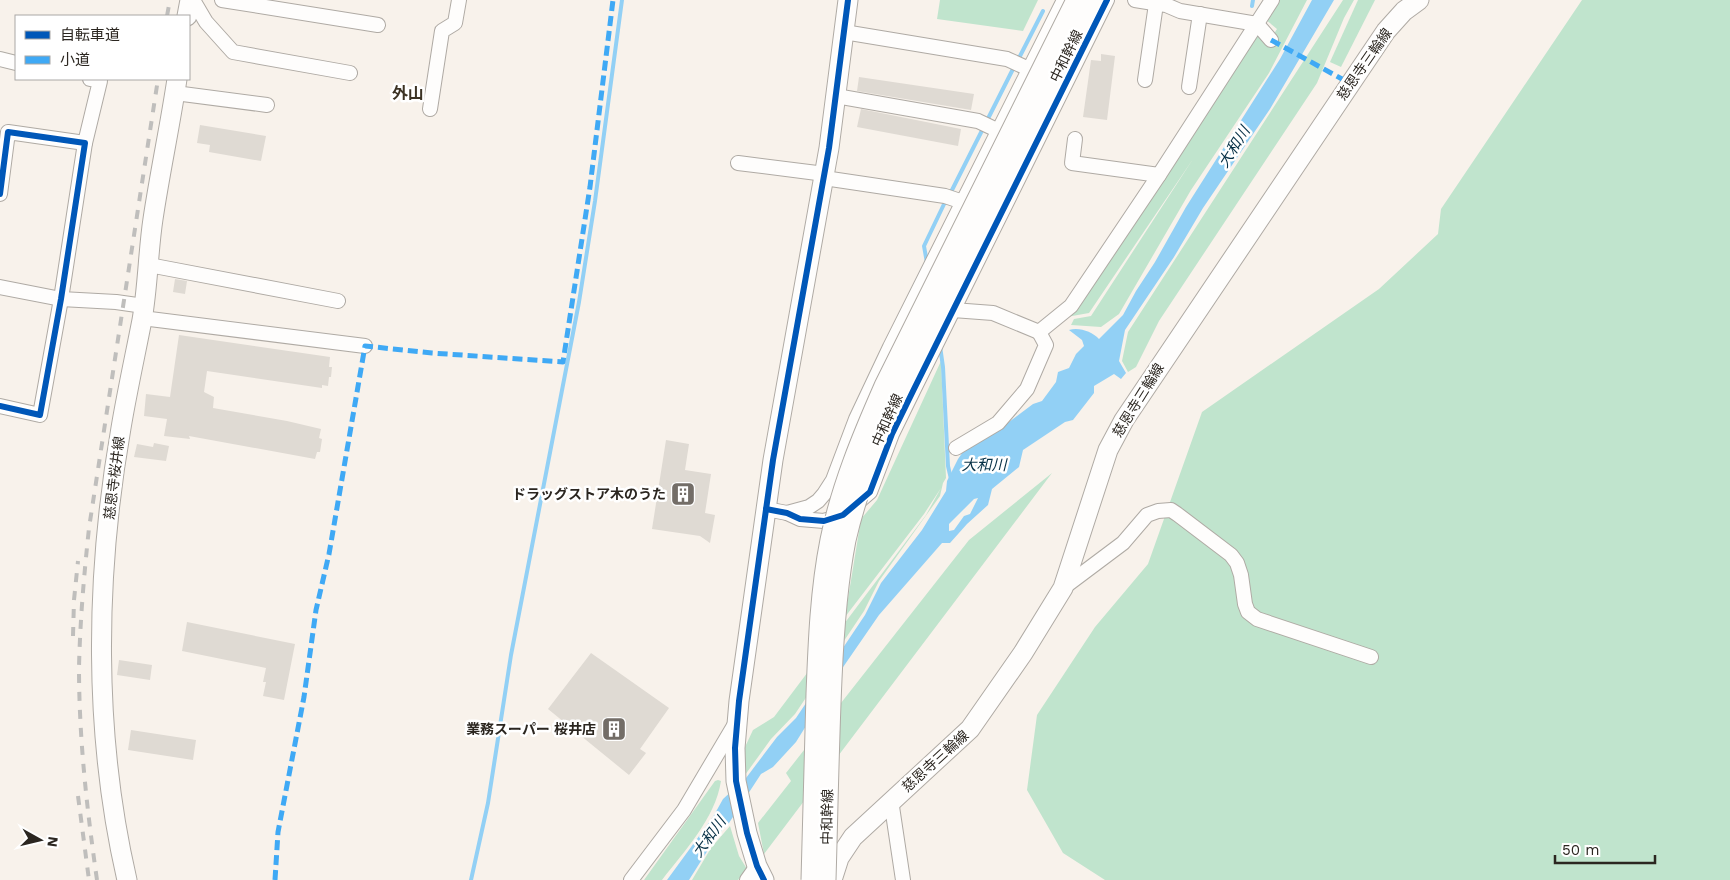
<svg xmlns="http://www.w3.org/2000/svg" width="1730" height="880" font-family="'Work Sans','Noto Sans JP',sans-serif">
<style>
.green{fill:#c0e4cd}
.water{fill:#92d0f5;fill-rule:evenodd}
.lines{fill:none;stroke-linecap:round;stroke-linejoin:round}
.stream{stroke:#92d0f5;stroke-width:4}
.building{fill:#dfdad3}
.street-casing{stroke:#afaaa4;stroke-width:16}
.secondary-casing{stroke:#afaaa4;stroke-width:21}
.street{stroke:#fefdfc;stroke-width:14}
.secondary{stroke:#fefdfc;stroke-width:19}
.rail{stroke:#bfbebc;stroke-width:4;stroke-dasharray:9 9;stroke-linecap:butt}
.secondary-bridge-casing{stroke:#afaaa4;stroke-width:21;stroke-linecap:butt}
.secondary-bridge{stroke:#fefdfc;stroke-width:19}
.quiet{stroke:#3fa9f5;stroke-width:5;stroke-dasharray:10 5;stroke-linecap:butt}
.cycleway-casing{stroke:#fff;stroke-width:9}
.cycleway{stroke:#0057b8;stroke-width:6}
.labels{text-anchor:middle;dominant-baseline:central;stroke-width:5;stroke-linejoin:round;paint-order:stroke}
.street-label{font-size:14px;fill:#2b2620;stroke:#fff}
.poi-label{font-size:14px;font-weight:bold;fill:#2b2620;stroke:#fff;text-anchor:end}
.water-label{font-size:15px;font-style:italic;fill:#063046;stroke:#fff}
.quarter-label{font-size:16px;font-weight:bold;fill:#3c3324;stroke:#fff}
</style>
<rect width="100%" height="100%" fill="#f8f2eb"/>
<g class="green">
<polygon points="940,0 1038,0 1023,31 937,19"/>
<polygon points="1277,0 1307,0 1269,73 1191,190 1119,314 1101,327 1071,325 1074,319 1091,316 1193,159 1089,313 1061,318 1260,26 1270,40 1277,29 1265,19"/>
<polygon points="1343,0 1354,0 1344,18 1317,83 1159,321 1136,367 1128,372 1122,361 1128,332"/>
<polygon points="1358,0 1375,0 1341,67 1330,62"/>
<polygon points="1582,0 1730,0 1730,880 1105,880 1063,853 1027,790 1037,715 1095,627 1148,564 1202,412 1379,289 1438,234 1441,209"/>
<polygon points="941,361 946,478 943,483 940,496 879,581 864,611 795,714 771,739 745,775 745,747 753,730 774,717 926,515 941,488 924,514 845,617 861,519 877,500"/>
<polygon points="1052,473 764,854 758,823 791,781 786,773 969,540"/>
<path d="M718,780L721,781C715,819 685,850 662,880H644L715,781Z"/>
<polygon points="730,826 739,856 747,869 738,880 692,880 711,848"/>
</g>
<path class="water" d="M1312,0H1334L1270,109L1203,208L1174,257L1125,330L1119,361L1126,373L1121,379L1114,374L1094,386V393L1073,420L1065,422L1023,450L1019,467L992,489L988,505L967,524L950,543H942L879,615L839,673L796,742L773,767L761,774L729,823L718,834L689,880H667L713,817L723,799L746,778L777,737L796,718L865,615L881,583L922,530L946,491L947,481L958,459L965,449L1009,422L1033,404L1042,401L1056,382L1058,372L1069,368L1076,354L1084,346L1082,340L1069,330C1080,327 1092,332 1099,339L1123,315L1136,291L1155,262L1186,207L1280,59ZM978,498L970,514L964,516L954,530L949,531V524L974,499Z"/>
<g class="lines">
<g class="stream">
<polyline points="1252,6 1253,0"/>
<polyline points="1018,60 1043,11"/>
<polyline points="950,194 1014,67"/>
<polyline points="927,263 924,246 946,200"/>
<polyline points="940,346 943,367 948,466 951,479"/>
<polyline points="471,880 488,803 511,655 579,302 595,201 622,0"/>
</g>
</g>
<g class="building">
<polygon points="1101,54 1115,56 1107,120 1083,117 1091,60 1101,61"/>
<polygon points="859,77 974,94 971,110 857,91"/>
<polygon points="861,109 961,129 958,146 857,127"/>
<polygon points="200,125 266,136 261,161 209,152 210,145 197,143"/>
<polygon points="175,279 187,281 185,294 173,292"/>
<polygon points="179,335 330,357 329,367 332,367 331,377 329,377 328,386 322,385 322,388 207,371 204,392 214,397 213,408 287,421 321,429 319,438 322,439 320,452 317,452 315,459 189,436 190,439 164,436 167,419 144,416 146,394 170,397"/>
<polygon points="666,440 689,444 685,470 711,474 705,513 715,515 710,543 700,536 652,529"/>
<polygon points="154,443 169,446 166,461 134,457 137,444 153,447"/>
<polygon points="187,622 295,644 284,700 263,696 266,682 263,682 266,668 182,651"/>
<polygon points="591,653 669,708 640,749 646,753 629,775 548,709"/>
<polygon points="119,660 152,665 150,680 117,675"/>
<polygon points="131,730 196,740 193,760 128,750"/>
</g>
<g class="lines">
<defs>
<g id="street">
<polyline points="193,0 206,22 233,52 350,73"/>
<polyline points="222,0 378,25"/>
<polyline points="1135,0 1166,5 1180,11 1257,24 1271,40"/>
<polyline points="844,32 1007,59 1029,69"/>
<polyline points="0,59 16,63"/>
<polyline points="1145,80 1156,4"/>
<polyline points="1189,87 1200,14"/>
<polyline points="175,93 267,105"/>
<polyline points="836,96 978,121 999,131"/>
<polyline points="430,109 442,31 455,23 459,0"/>
<polyline points="1075,139 1072,163 1159,175"/>
<polyline points="85,143 100,81 90,79"/>
<polyline points="738,163 825,174"/>
<polyline points="824,178 945,196 963,202"/>
<polyline points="0,194 8,132 85,143 61,299 40,415 0,406"/>
<polyline points="149,265 338,301"/>
<polyline points="0,287 61,299 116,302 144,306"/>
<polyline points="953,310 993,313 1039,332 1071,306 1159,175 1272,0"/>
<polyline points="142,318 365,346"/>
<polyline points="956,448 998,423 1027,389 1046,345 1039,332"/>
<polyline points="766,509 787,513 800,519 824,521 843,515 870,492 892,434 914,389 1107,0"/>
<polyline points="787,513 809,507 818,501 824,494 833,480 856,419 890,347 1064,0"/>
<polyline points="1063,588 1123,543 1147,515 1158,511 1171,510 1177,514 1231,555 1237,563 1241,575 1245,604 1248,612 1257,619 1371,657"/>
<polyline points="891,800 903,880"/>
<polyline points="631,880 684,810 735,724"/>
<polyline points="747,880 757,866"/>
</g>
<g id="secondary">
<polyline points="187,16 190,0"/>
<path d="M127,880C93,733 95,576 121,428C127,392 135,356 142,320C148,286 148,252 153,219C160,172 170,126 177,79"/>
<polyline points="764,880 757,866 747,833 736,781 735,748 739,701 773,460 829,148 848,0"/>
<polyline points="832,880 839,858 853,837 970,729 1023,653 1063,588 1108,450 1124,420 1386,31 1404,11 1419,0"/>
</g>
</defs>
<use href="#street" class="street-casing"/>
<use href="#secondary" class="secondary-casing"/>
<use href="#street" class="street"/>
<use href="#secondary" class="secondary"/>
<g class="rail">
<polyline points="167,16 170,0"/>
<polyline points="73,636 74,600 78,561"/>
<polyline points="78,796 89,880"/>
<path d="M97,880C87,810 79,739 79,668C80,621 84,575 89,528L158,79"/>
</g>
<defs>
<g id="secondary-bridge">
<path d="M811,880C813,818 814,756 816,694C818,642 820,590 830,540C841,486 862,436 884,386L1076,0"/>
<path d="M826,880C828,813 829,746 832,679C834,633 837,586 846,540C858,488 878,439 899,391L1094,0"/>
</g>
</defs>
<use href="#secondary-bridge" class="secondary-bridge-casing"/>
<use href="#secondary-bridge" class="secondary-bridge"/>
<g class="quiet">
<polyline points="1271,40 1342,79"/>
<polyline points="275,880 278,832 304,697 316,610 329,554 365,346 432,353 563,362 590,187 613,0"/>
</g>
<defs>
<g id="cycleway">
<polyline points="0,194 8,132 85,143 61,299 40,415 0,406"/>
<polyline points="766,509 787,513 800,519 824,521 843,515 870,492 892,434 914,389 1107,0"/>
<polyline points="764,880 757,866 747,833 736,781 735,748 739,701 773,460 829,148 848,0"/>
</g>
</defs>
<use href="#cycleway" class="cycleway-casing"/>
<use href="#cycleway" class="cycleway"/>
</g>
<defs>
<symbol id="building-square" viewBox="-11 -11 22 22"><rect x="-9" y="-9" width="18" height="18" rx="4" fill="#736d67" stroke="#fff"/><path d="M-4-6H4V6H1V3H-1V6H-4ZM-2.5-4.3h1.7v1.8h-1.7ZM.8-4.3h1.7v1.8H.8ZM-2.5-1h1.7V.8h-1.7ZM.8-1h1.7V.8H.8Z" fill="#fff"/></symbol>
</defs>
<g fill-rule="evenodd">
<use href="#building-square" x="669" y="480" width="28" height="28"/>
<use href="#building-square" x="600" y="715" width="28" height="28"/>
</g>
<g class="labels">
<g class="street-label">
<text transform="translate(1066 56) rotate(-64)">中和幹線</text>
<text transform="translate(1364 64) rotate(-55)">慈恩寺三輪線</text>
<text transform="translate(1138 400) rotate(-58)">慈恩寺三輪線</text>
<text transform="translate(887 420) rotate(-66)">中和幹線</text>
<text transform="translate(114 478) rotate(-83)">慈恩寺桜井線</text>
<text transform="translate(935 761) rotate(-42)">慈恩寺三輪線</text>
<text transform="translate(827 817) rotate(-89)">中和幹線</text>
</g>
<g class="poi-label">
<text x="666" y="494">ドラッグストア木のうた</text>
<text x="596" y="729">業務スーパー 桜井店</text>
</g>
<g class="water-label">
<text transform="translate(1234 147) rotate(-58)">大和川</text>
<text x="984" y="465">大和川</text>
<text transform="translate(709 837) rotate(-54)">大和川</text>
</g>
<g class="quarter-label">
<text x="408" y="93">外山</text>
</g>
</g>
<rect x="15" y="15" width="175" height="65" fill="#ffffff" stroke="#aaa8a6"/>
<rect x="25" y="31" width="25" height="8" fill="#0057b8" stroke="#aaa8a6"/>
<text x="60" y="40" font-size="15" fill="#2b2620">自転車道</text>
<rect x="25" y="56" width="25" height="8" fill="#3fa9f5" stroke="#aaa8a6"/>
<text x="60" y="65" font-size="15" fill="#2b2620">小道</text>
<g transform="translate(40 840) rotate(98)" stroke="#ffffff" stroke-width="4" paint-order="stroke">
<path d="M0-4L9 19L0 12L-9 19Z" fill="#2b2620"/>
<text y="-8" font-size="14" font-weight="bold" text-anchor="middle" fill="#2b2620">N</text>
</g>
<path d="M1555 855v8h100v-8" fill="none" stroke="#2b2620" stroke-width="2.5"/>
<text x="1562" y="855" font-size="15" fill="#2b2620" stroke="#ffffff" stroke-width="4" paint-order="stroke">50 m</text>
</svg>
